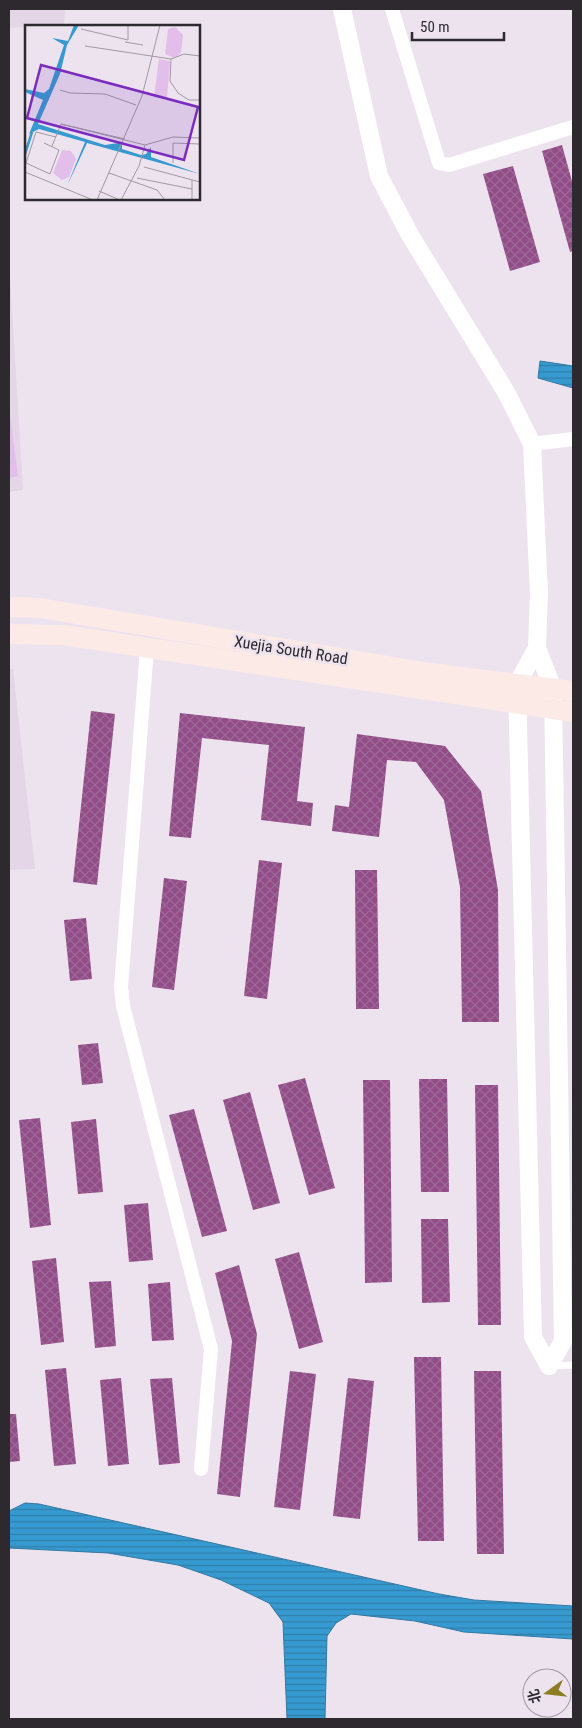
<svg xmlns="http://www.w3.org/2000/svg" width="582" height="1728" font-family="'Roboto Condensed','Noto Sans SC',sans-serif">
<style>
.built{fill:#e4d5e7}
.grass{fill:#e3beeb}
.water{fill:url(#water-rules);stroke:#3378a0}
.building{fill:url(#building-cross-hatch)}
.lines{fill:none;stroke-linecap:round;stroke-linejoin:round}
.service{stroke:#fff;stroke-width:7}
.minor{stroke:#fff;stroke-width:14}
.tertiary{stroke:#fff;stroke-width:18}
.secondary{stroke:#fbeae6;stroke-width:20}
.labels{text-anchor:middle;dominant-baseline:central;stroke-width:5;stroke-linejoin:round;paint-order:stroke}
.street-label{font-size:16px;fill:#2d292e;stroke:#ede3ef}
.inset-river{fill:none;stroke:#369ad1;stroke-width:2.5}
.inset-road{fill:none;stroke:#a099a2;stroke-width:1}
.view{fill:#7b2cbf;fill-opacity:0.15;stroke:#7b2cbf;stroke-width:2.5}
.inset-edge{fill:none;stroke:#2d292e;stroke-width:2.5}
</style>
<defs>
<pattern id="water-rules" width="6" height="5" patternUnits="userSpaceOnUse" patternTransform="scale(1.25)"><rect width="6" height="5" fill="#369ad1"/><path d="M0 2.5h6" fill="none" stroke="#2e7eaa"/></pattern>
<pattern id="building-cross-hatch" width="8" height="8" patternUnits="userSpaceOnUse" patternTransform="scale(1.25)"><rect width="8" height="8" fill="#924c88"/><path d="M0 0l8 8M0 8l8-8" fill="none" stroke="#9e6996"/></pattern>
</defs>
<rect width="100%" height="100%" fill="#ede3ef"/>
<g class="built">
<polygon points="9,9 65,9 64,25 9,28"/>
<polygon points="9,259 23,490 9,492"/>
<polygon points="9,669 13,669 35,869 9,870"/>
</g>
<polygon class="grass" points="9,407 18,476 9,478"/>
<g class="water">
<polygon points="540,361 573,366 573,388 538,378"/>
<polygon points="25,1503 39,1504 439,1594 474,1600 573,1606 573,1639 464,1632 415,1621 351,1614 336,1623 327,1636 325,1719 287,1719 283,1622 269,1603 221,1580 178,1565 108,1553 9,1548 9,1511"/>
</g>
<g class="building">
<polygon points="562,145 573,185 573,251 570,252 542,151"/>
<polygon points="513,166 540,262 510,271 483,174"/>
<polygon points="91,711 115,714 97,885 73,882"/>
<polygon points="180,713 305,727 297,801 313,803 311,826 261,820 269,745 202,738 191,838 169,836"/>
<polygon points="357,734 445,746 481,791 498,890 499,1022 462,1022 460,887 444,800 416,762 387,760 379,837 332,831 335,805 349,807"/>
<polygon points="259,860 282,863 267,999 244,996"/>
<polygon points="355,870 377,870 379,1009 356,1009"/>
<polygon points="164,878 187,881 174,990 152,987"/>
<polygon points="86,918 92,979 70,981 64,920"/>
<polygon points="98,1043 103,1083 82,1085 78,1045"/>
<polygon points="305,1078 335,1188 309,1195 278,1085"/>
<polygon points="419,1079 447,1079 449,1192 421,1192"/>
<polygon points="363,1080 390,1080 392,1282 365,1283"/>
<polygon points="475,1085 498,1085 501,1325 478,1325"/>
<polygon points="250,1092 280,1203 253,1210 223,1100"/>
<polygon points="194,1109 227,1231 202,1237 169,1115"/>
<polygon points="40,1118 51,1225 30,1228 19,1120"/>
<polygon points="96,1119 103,1192 78,1194 71,1122"/>
<polygon points="148,1203 153,1260 129,1262 124,1205"/>
<polygon points="421,1219 448,1219 450,1302 422,1303"/>
<polygon points="299,1252 323,1342 299,1349 275,1259"/>
<polygon points="56,1258 64,1342 41,1345 32,1261"/>
<polygon points="239,1265 257,1334 240,1497 217,1494 232,1341 215,1273"/>
<polygon points="111,1281 116,1346 95,1348 89,1282"/>
<polygon points="170,1282 174,1340 152,1341 148,1284"/>
<polygon points="414,1357 441,1357 444,1541 418,1541"/>
<polygon points="66,1368 76,1464 54,1466 45,1370"/>
<polygon points="290,1371 316,1374 300,1510 274,1507"/>
<polygon points="474,1371 501,1371 504,1554 477,1554"/>
<polygon points="121,1378 129,1464 108,1466 100,1380"/>
<polygon points="172,1378 180,1463 159,1465 150,1379"/>
<polygon points="348,1378 374,1381 360,1519 333,1516"/>
<polygon points="9,1414 16,1414 20,1461 9,1462"/>
</g>
<g class="lines">
<polyline class="service" points="551,1366 573,1365"/>
<g class="minor">
<polyline points="392,9 439,163 449,165 573,127"/>
<polyline points="532,444 573,439"/>
<polyline points="147,648 121,987 123,1006 211,1349 201,1469"/>
</g>
<g class="tertiary">
<polyline points="342,9 379,176 410,235 506,392 532,444 539,593 537,648 553,689 563,1341 549,1366"/>
<polyline points="537,648 517,684 533,1337 549,1366"/>
</g>
<g class="secondary">
<polyline points="9,607 40,608 430,673 573,691"/>
<polyline points="9,634 63,635 573,712"/>
</g>
</g>
<g class="labels">
<g class="street-label">
<text transform="translate(291 650) rotate(9)">Xuejia South Road</text>
</g>
</g>
<g transform="translate(25 25)">
<rect width="175" height="175" fill="#ede3ef"/>
<path d="M150,2L158,10L156,28L149,33L140,29L143,4ZM134,34L145,36L142,74L129,72ZM37,125L46,126L51,134L44,152L37,155L28,148Z" fill="#e3beeb"/>
<path d="M49,0H54L42,20L35,49L13,99L80,120L93,118L97,120V124L116,130L121,129L126,122V132L175,149L62,118L42,161L60,117L14,104L4,109L18,75L0,67V64L19,68L24,64L39,20L27,13L43,16Z" fill="#369ad1"/>
<path class="inset-river" d="M0,129L7,107"/>
<path class="inset-road" d="M56,4L103,15V0M100,17L118,20M60,21L146,34L145,56L153,68L164,75H175M146,34L159,29L175,31M35,65L45,68L80,69L111,80M36,99L120,120L148,112L175,113M36,99L100,114M19,118L34,125L25,149L1,138L11,107L31,112M27,121L36,99M148,138V118L175,119M119,142L175,157M0,147L68,175M84,148L132,165L140,175M112,153L167,164M74,166L95,175M72,175L117,71L135,0M96,175L114,141L120,120M167,175V155"/>
<path class="view" d="M16,40L173,82L159,135L2,93Z"/>
<rect width="175" height="175" class="inset-edge"/>
</g>
<rect width="582" height="1728" fill="none" stroke="#2d292e" stroke-width="20"/>
<g transform="translate(547 1693) rotate(255)"><circle r="24" fill="#ede3ef" stroke="#a099a2"/>
<path d="M0-4L9 19L0 12L-9 19Z" fill="#8d7c21"/>
<text y="-8" font-size="14" font-weight="bold" text-anchor="middle" fill="#2d292e">北</text>
</g>
<path d="M412 32v8h92v-8" fill="none" stroke="#2d292e" stroke-width="2.5"/>
<text x="420" y="32" font-size="15" fill="#2d292e" stroke="#ede3ef" stroke-width="4" paint-order="stroke">50 m</text>
</svg>
